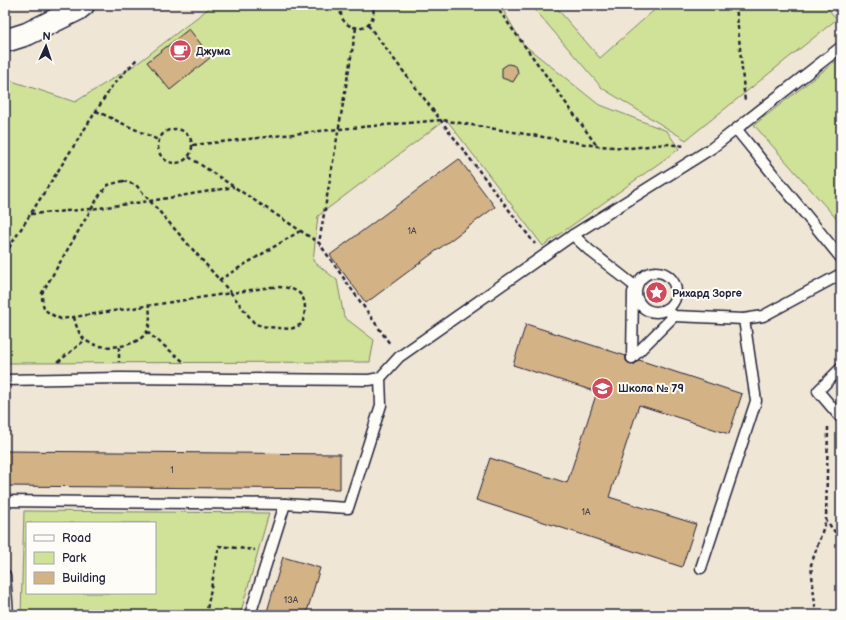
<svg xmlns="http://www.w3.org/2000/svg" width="846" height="620" font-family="'Balsamiq Sans',sans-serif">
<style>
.green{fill:#d0e297;stroke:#798269;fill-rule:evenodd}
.building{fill:#d3b286;stroke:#22223b}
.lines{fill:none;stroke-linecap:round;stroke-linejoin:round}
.service-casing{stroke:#22223b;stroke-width:13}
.tertiary-casing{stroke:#22223b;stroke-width:25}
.path{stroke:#22223b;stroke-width:2.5;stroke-dasharray:4 3;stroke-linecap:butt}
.service{stroke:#fdfcf7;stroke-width:10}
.tertiary{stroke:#fdfcf7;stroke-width:22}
.labels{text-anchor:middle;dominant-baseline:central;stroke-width:4;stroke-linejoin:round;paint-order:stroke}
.number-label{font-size:9px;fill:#4e464e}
.poi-label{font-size:11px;font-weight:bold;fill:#22223b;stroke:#fdfcf7;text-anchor:start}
</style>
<rect width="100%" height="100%" fill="#f0e6d5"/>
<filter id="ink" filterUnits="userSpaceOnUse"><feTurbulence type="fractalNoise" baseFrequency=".025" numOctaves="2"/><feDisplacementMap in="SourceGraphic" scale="8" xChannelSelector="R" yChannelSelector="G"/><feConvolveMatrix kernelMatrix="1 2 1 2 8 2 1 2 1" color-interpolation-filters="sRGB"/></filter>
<g filter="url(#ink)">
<g class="green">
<polygon points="213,5 500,5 523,44 598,104 667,131 679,149 543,246 446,119 318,216 313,261 337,280 344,317 374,340 370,362 5,363 5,81 9,80 75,102 138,63"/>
<polygon points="531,5 554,5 600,58 660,5 824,5 837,19 686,140 602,88"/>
<polygon points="841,57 841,224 754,125"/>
<path d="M24,511L269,513L240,615H21ZM27,523H155V593H27Z"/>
</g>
<g class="building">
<polygon points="189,29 211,57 170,90 147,62"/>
<polygon points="508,64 513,65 517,68 518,74 513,82 502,78 502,68"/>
<polygon points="459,159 495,207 366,303 330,255"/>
<polygon points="526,324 626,356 626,361 630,364 635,364 639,360 742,394 729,434 639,405 609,497 696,524 682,567 476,500 490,458 567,483 597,392 513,365"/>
<polygon points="5,451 340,454 340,489 5,486"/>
<polygon points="283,557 320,568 306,615 266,615"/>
</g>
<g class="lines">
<defs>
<g id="service">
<polyline points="737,130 841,258"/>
<polyline points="573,235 589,250 636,287"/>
<circle cx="656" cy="292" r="20"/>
<polyline points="666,309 674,316 744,319 763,316 841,274"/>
<polyline points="632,358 633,292"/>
<polyline points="632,358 674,316"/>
<polyline points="841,368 818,391 841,418"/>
<polyline points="5,380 120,378 369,380 380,378 399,357 573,235 712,148 841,47"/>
<polyline points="5,501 285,504 348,508 381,405 380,378"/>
<polyline points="701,568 756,401 744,319"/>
<polyline points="5,575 8,615"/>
<polyline points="250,615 285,504"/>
</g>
<polyline id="tertiary" points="5,41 27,34 78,9 83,5"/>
</defs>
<use href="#service" class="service-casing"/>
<use href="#tertiary" class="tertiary-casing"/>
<g class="path">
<path d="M342,5C333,32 379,38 373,5"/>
<polyline points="495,5 597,146"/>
<polyline points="736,5 745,102"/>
<polyline points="368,25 535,244"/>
<polyline points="356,28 319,243 390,344"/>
<polyline points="96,111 158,140"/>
<circle cx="175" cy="146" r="17"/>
<polyline points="193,145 339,129 442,120 597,146 630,148 666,144 685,146"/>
<polyline points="189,157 319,243"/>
<path d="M123,181L136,185L231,293L61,319C45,312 42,310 42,293L99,196L108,185Z"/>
<polyline points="31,214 91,209 150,201 234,187"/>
<polyline points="5,254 112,86 137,59"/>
<polyline points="219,280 300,231"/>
<path d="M271,287C299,286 311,295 302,324L291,329L267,327L255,324L231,293Z"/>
<path d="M74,317C76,325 78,333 84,339C98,352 136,348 146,333C151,326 150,314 149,306"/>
<polyline points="147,332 184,362"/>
<polyline points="119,347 119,362"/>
<polyline points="58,362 85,340"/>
<polyline points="828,427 826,520 841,540"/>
<polyline points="206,615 219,546 255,550"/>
<polyline points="816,615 811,565 826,520"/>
</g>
<use href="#service" class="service"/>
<use href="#tertiary" class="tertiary"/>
</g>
</g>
<defs>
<symbol id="cafe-disc" viewBox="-11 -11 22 22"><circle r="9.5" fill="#d1495b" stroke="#fdfcf7"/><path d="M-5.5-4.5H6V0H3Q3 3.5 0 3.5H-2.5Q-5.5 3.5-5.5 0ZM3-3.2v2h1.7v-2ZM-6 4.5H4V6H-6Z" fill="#fff"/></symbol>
<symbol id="sight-disc" viewBox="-11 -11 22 22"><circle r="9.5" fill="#d1495b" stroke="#fdfcf7"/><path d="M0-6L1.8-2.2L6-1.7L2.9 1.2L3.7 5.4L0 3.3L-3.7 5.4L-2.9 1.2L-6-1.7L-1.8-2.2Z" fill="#fff"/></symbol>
<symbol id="school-disc" viewBox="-11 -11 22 22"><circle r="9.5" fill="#d1495b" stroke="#fdfcf7"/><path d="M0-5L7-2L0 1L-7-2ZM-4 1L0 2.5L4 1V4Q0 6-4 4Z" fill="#fff"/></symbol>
</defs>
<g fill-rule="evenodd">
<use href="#cafe-disc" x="168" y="38" width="25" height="25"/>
<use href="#sight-disc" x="644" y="280" width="25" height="25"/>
<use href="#school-disc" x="590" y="376" width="25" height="25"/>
</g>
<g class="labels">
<g class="number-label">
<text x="412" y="231">1А</text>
<text x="172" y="470">1</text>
<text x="586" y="512">1А</text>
<text x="291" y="600">13А</text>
</g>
<g class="poi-label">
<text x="196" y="51">Джума</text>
<text x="672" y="293">Рихард Зорге</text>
<text x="618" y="388">Школа № 79</text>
</g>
</g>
<rect width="846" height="620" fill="none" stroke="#fdfcf7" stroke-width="20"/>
<rect x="10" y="10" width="826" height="600" fill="none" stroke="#22223b" stroke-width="1.5" filter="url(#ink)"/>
<rect x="26" y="522" width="130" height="72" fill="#fdfcf7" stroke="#a5a5ac"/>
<rect x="34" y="535" width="20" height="6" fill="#fdfcf7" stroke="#a5a5ac"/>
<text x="62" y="542" font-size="12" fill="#22223b">Road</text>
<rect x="34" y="552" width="20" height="12" fill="#d0e297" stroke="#a5a5ac"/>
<text x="62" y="562" font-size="12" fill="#22223b">Park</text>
<rect x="34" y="572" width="20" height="12" fill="#d3b286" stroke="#a5a5ac"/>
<text x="62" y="582" font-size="12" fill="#22223b">Building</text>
<g transform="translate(46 46) rotate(3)" stroke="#fdfcf7" stroke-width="3" paint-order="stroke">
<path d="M0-3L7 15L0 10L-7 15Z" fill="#22223b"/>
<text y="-6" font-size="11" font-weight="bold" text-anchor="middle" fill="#22223b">N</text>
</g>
</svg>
